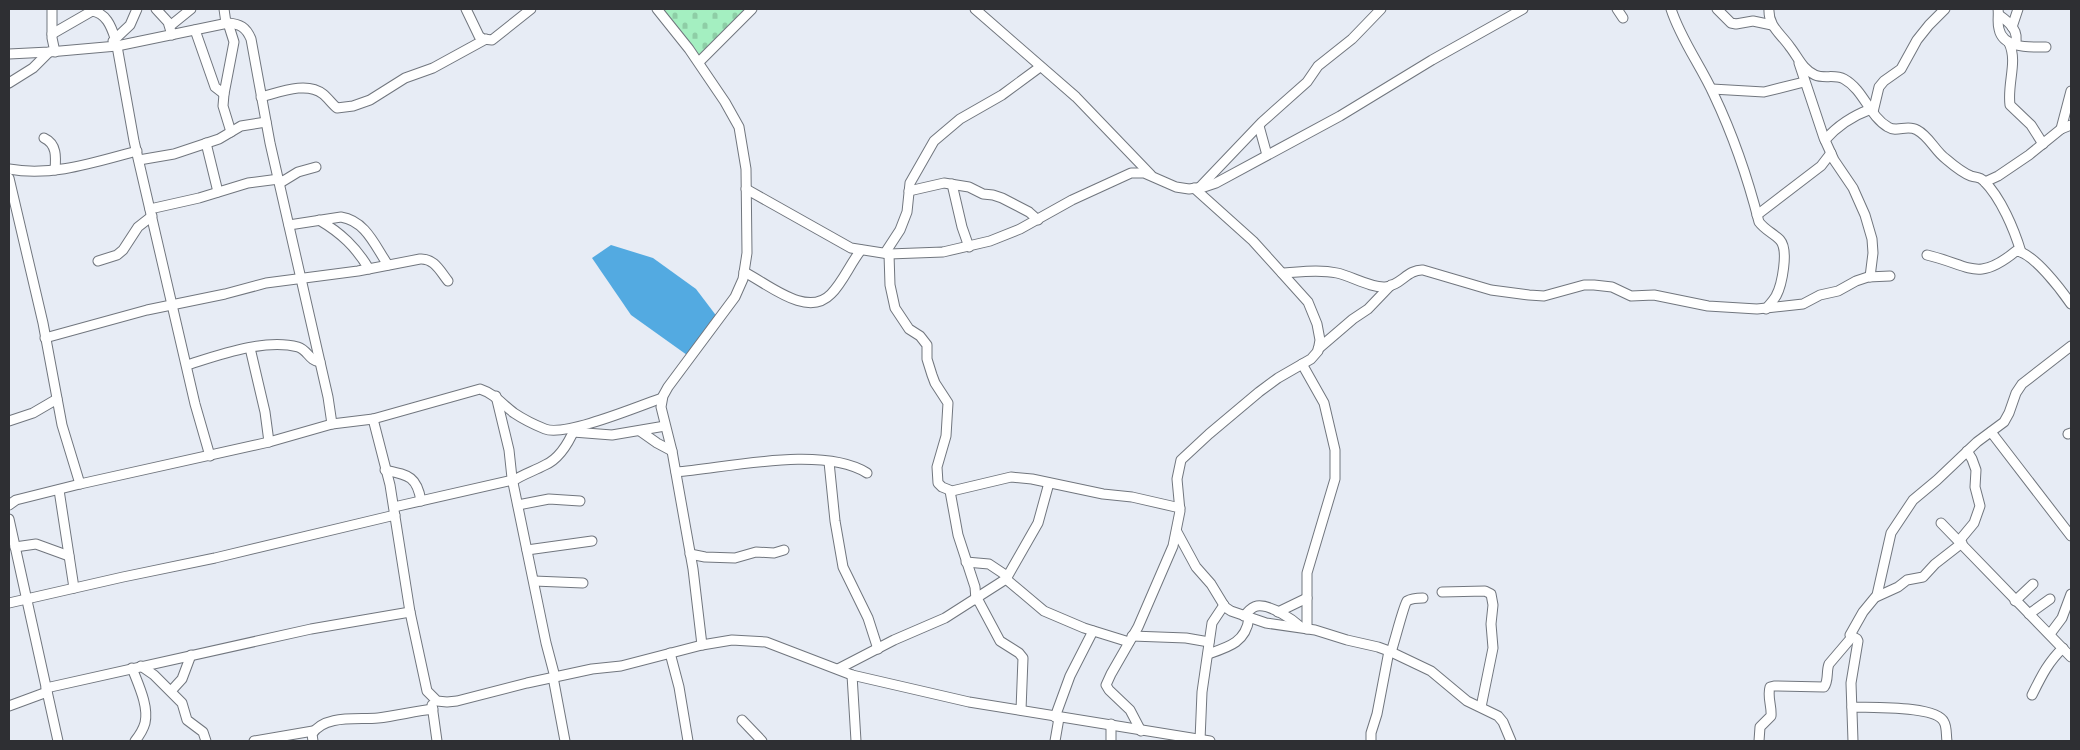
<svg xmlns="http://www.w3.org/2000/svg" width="2080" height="750" font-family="Karla,sans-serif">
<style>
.cemetery{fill:url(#cemetery-stones)}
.water{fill:#53aae1}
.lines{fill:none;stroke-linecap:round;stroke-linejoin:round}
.street-casing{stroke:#71767e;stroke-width:11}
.street{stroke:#fff;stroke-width:9}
</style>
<defs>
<pattern id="cemetery-stones" width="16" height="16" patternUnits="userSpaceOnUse" patternTransform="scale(1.25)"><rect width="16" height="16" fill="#a4efc1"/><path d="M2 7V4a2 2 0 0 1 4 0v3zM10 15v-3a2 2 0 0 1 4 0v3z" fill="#8ecda6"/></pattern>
</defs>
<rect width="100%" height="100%" fill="#e7ecf5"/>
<polygon class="cemetery" points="652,9 748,9 696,60"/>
<polygon class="water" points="611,245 653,258 696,289 718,318 687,355 631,315 592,258"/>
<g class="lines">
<defs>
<g id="street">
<polyline points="52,9 52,38 55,52"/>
<polyline points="156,9 168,22 172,35"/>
<polyline points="224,9 226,23"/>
<polyline points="466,9 479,36 483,39 492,40 531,9"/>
<polyline points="657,9 689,49 725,102 739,127 746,169 747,253 743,279 735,297 668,387 663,396 661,407 672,451 693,569 702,645"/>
<polyline points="975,9 1076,97 1151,175"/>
<polyline points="1617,9 1623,18"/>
<path d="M1671,9C1681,40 1701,66 1714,95C1733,135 1748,179 1759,222C1765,230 1773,233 1780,240C1789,250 1782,285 1776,296C1773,301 1769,305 1766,309"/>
<polyline points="1717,9 1731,23 1736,24 1753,21 1772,25"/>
<path d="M1769,9C1768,26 1781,34 1790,47C1798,57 1802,69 1815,75C1824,79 1835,74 1844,79C1864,90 1869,116 1888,127C1897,133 1907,124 1917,130C1929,136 1935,151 1946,159C1953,165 1963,173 1971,176C1977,178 1979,176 1984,181C2001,198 2014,229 2021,252"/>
<path d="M1998,9C1999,15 1997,22 1999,29C2003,49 2031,47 2046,47"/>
<path d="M1999,15C2009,22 2020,31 2015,45"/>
<polyline points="228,23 234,42 224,94 223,106 231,132"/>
<polyline points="170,26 191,9"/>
<polyline points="2012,27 2018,9"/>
<polyline points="195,30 215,87 224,94"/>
<path d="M52,34L92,11C106,13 111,26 115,38"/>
<polyline points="113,41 130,25 137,9"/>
<path d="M2009,43C2018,62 2007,83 2010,105L2031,125L2043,144"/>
<polyline points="117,46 134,141 195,404 210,456"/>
<path d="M9,54L49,52L117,46L228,23C240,24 246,27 251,39L270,143L328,397L332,424"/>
<polyline points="699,62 752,9"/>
<polyline points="1799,63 1824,138 1834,160 1853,188 1865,215 1872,239 1873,253 1870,277"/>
<polyline points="9,83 33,68 49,52"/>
<polyline points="1712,89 1764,92 1804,82"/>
<path d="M261,97C280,92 307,81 323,94C328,98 332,104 337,108L353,106L370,100L405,78L433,68L486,39"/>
<polyline points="1873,112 1879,87 1884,81 1901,69 1917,40 1929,25 1945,9"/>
<polyline points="1259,126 1267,155"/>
<polyline points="2061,129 2071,91"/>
<path d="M44,138C57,144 56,157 55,170"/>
<path d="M1825,140C1838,125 1852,116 1871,109"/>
<polyline points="206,143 218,192"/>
<polyline points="139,160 174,154 219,139 241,126 266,122"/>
<path d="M9,169C52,177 95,162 137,151"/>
<polyline points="9,178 43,323 62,425 80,484"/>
<polyline points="1985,182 1998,176 2029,155 2061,129 2071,125"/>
<polyline points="280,183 298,172 316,167"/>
<polyline points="952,184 962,227 969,247"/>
<polyline points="1199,188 1262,122 1307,82 1318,66 1352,39 1381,9"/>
<polyline points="746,189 851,248 889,254 943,252 990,241 1020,229 1072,200 1131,173 1144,173 1176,187 1189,189 1204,187 1216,183 1340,116 1432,60 1523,9"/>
<polyline points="909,191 944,183 969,187 983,194 993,195 1002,198 1029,212 1038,220"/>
<polyline points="150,209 199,198 248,183 279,179"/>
<polyline points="1757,215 1821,166 1831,153"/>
<path d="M319,220C341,233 356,247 369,269"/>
<path d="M289,225L341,217C366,221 375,246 388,265"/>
<polyline points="885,253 900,230 907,212 910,183 934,141 960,119 1002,95 1040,67"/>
<polyline points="889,254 890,285 895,308 909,329 920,336 927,345 927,359 932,375 935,383 948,403 946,436 937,467 938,483 942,487 952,491 1011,477 1032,479 1103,494 1132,497 1180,508"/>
<path d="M1927,255C1970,265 1977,283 2016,251C2033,252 2062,291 2071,304"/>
<polyline points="98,261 117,255 123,250 138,227 152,216"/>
<path d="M744,272C767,283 807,319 831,294C843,282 850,264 861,250"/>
<path d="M1282,273C1300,272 1319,269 1337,273C1351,276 1371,288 1385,287C1400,286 1408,269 1423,270L1491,290L1529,295L1544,296L1584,285H1594L1612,287L1631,296L1654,295L1708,306L1757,309L1803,304L1820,295L1838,291L1856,281L1868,277L1890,276"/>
<path d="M45,338L147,310L225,294L266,283L358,271L420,259C434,258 440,271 448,281"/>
<polyline points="250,348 265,412 269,442"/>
<polyline points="1318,349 1353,319 1368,309 1391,285"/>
<polyline points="1302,364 1324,403 1335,450 1335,479 1307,573 1307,629"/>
<path d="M187,365C219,355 265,338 298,347C308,350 309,361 320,362"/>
<polyline points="496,396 509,450 512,478 546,643 555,677"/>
<polyline points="373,419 390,485 410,612 427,691 437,701 447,702 457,701 527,683 592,669 621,666 702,645 732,640 766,642 852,675 969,702 1210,741"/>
<polyline points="9,421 33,413 57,399"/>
<polyline points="640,431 657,443 672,451"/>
<polyline points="573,432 612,435 665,426"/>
<polyline points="1991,432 2071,536"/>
<polyline points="2068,434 2071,433"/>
<polyline points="829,462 835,521 843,567 868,618 878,649"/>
<path d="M385,470C408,475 417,476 421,501"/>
<path d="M676,472C727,468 822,445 867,473"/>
<path d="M513,481C523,474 534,471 545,465C559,459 569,442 575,428"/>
<polyline points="59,490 74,588"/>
<polyline points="950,491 958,535 975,587 976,600"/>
<path d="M9,505L16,500L80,484L269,442L332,424L373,419L480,389C495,394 502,404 514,413C523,419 535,425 545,429C565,437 639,406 662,398"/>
<polyline points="518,505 549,499 580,501"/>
<polyline points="394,507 513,480"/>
<polyline points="9,519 58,741"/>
<polyline points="1941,523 2071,657"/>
<polyline points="1177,532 1196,567 1211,584 1225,607 1231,611 1266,623 1315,630 1347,640 1378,647 1389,651 1431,671 1467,701 1498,716 1503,722 1511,741"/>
<polyline points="1959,541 1974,523 1980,506 1975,487 1976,470 1972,459 1967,451"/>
<polyline points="15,547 36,544 69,556"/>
<polyline points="527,550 592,541"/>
<polyline points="690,554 705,557 735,558 756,552 774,553 784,550"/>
<polyline points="966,562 989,564 1007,576"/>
<polyline points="1006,579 1044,611 1084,628 1129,642"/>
<polyline points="534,581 583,583"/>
<polyline points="1442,592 1485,591 1491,594 1493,605 1491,624 1493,648 1481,707"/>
<polyline points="1876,597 1898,587 1907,580 1923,577 1935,564 1962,543"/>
<polyline points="977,598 1000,641 1019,653 1023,658 1021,710"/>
<polyline points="2015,601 2033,584"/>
<polyline points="9,603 123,577 215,558 395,515"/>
<polyline points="1278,612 1307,598"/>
<polyline points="2029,614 2050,599"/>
<path d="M1244,616C1248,612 1251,607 1257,606C1270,604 1292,619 1301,627"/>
<polyline points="2050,634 2062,618 2071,594"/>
<polyline points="1132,636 1186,638 1209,642"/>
<path d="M1391,652C1394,644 1404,604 1407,601C1412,598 1418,598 1423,598"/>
<polyline points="670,653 679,687 688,741"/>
<path d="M1208,654C1229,647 1246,642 1249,618"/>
<polyline points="141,666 154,675 182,703 187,720 203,732 206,741"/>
<path d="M132,668C138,684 149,706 145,723C143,730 139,736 135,741"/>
<polyline points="838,669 894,640 945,618 1006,579 1038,523 1049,483"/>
<polyline points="852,675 856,741"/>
<polyline points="553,677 565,741"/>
<polyline points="46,688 311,629 410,612"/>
<polyline points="171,691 182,679 191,655"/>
<path d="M2032,695C2041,677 2048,662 2063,648"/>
<polyline points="432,705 437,741"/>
<polyline points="9,706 47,692"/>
<path d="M1852,707C1869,708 1936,705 1944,722C1947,727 1946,735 1947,741"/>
<polyline points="1055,717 1070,676 1093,631"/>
<polyline points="742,720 762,741"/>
<polyline points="1111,724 1111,741"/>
<polyline points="1141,731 1130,710 1109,690 1106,685 1111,674 1138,627 1173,546 1180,511 1177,479 1181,460 1209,434 1259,392 1278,378 1311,359 1318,351 1320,340 1317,324 1308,302 1253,241 1194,188"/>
<polyline points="1200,740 1202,692 1212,623 1224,605"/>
<polyline points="254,741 313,731"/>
<path d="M313,741L312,734C325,714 358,720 378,718C396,716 415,711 433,709"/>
<polyline points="1055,741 1059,718"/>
<polyline points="1371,741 1371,733 1377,714 1389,651"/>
<path d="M1759,741L1760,727L1771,716C1772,706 1767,697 1770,687L1774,686L1824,687C1829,681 1826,671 1829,664L1852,637"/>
<polyline points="1853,741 1851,683 1858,641 1857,639 1850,635 1863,612 1877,595 1891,533 1913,500 1937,480 1977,442 2004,422 2009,413 2016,393 2022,384 2071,346"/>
</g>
</defs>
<use href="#street" class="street-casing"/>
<use href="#street" class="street"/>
</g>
<rect width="2080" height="750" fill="none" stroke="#2e2f33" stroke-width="20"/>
</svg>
